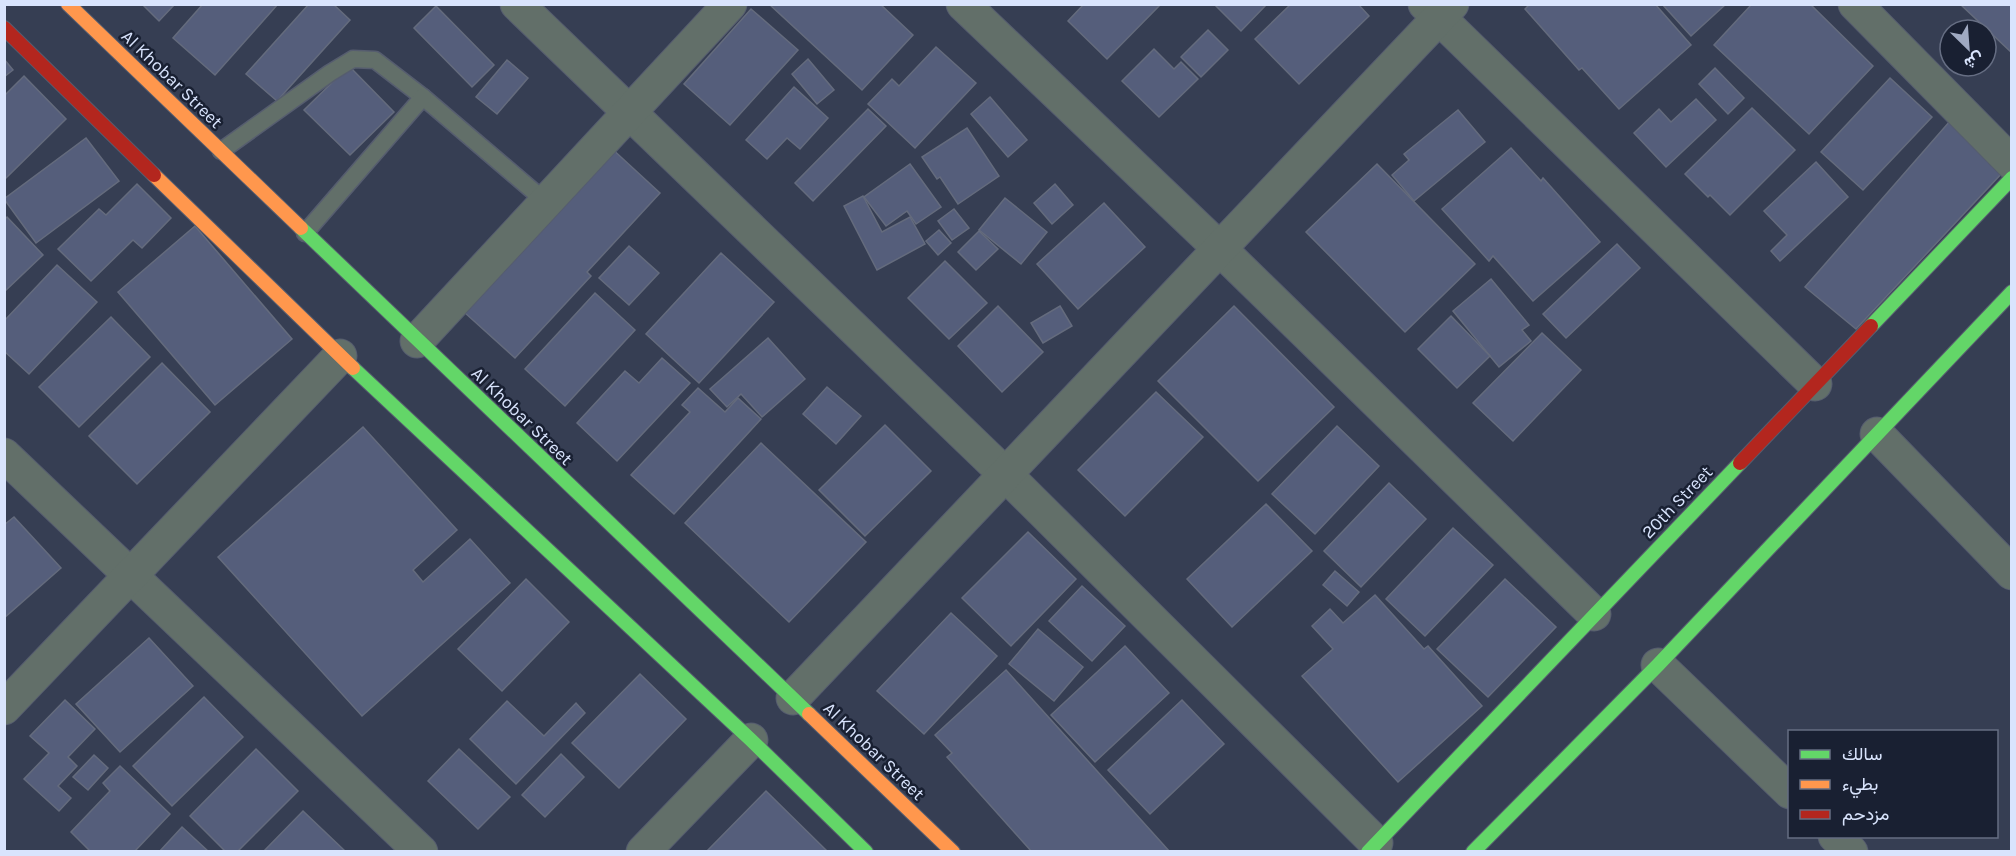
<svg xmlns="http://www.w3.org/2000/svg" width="2016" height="856" font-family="Karla,Vazirmatn,sans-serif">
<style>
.building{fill:#555e7b;stroke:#646b7d;stroke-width:1.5}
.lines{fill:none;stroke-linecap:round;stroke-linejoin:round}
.lane-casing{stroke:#565d6f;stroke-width:19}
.street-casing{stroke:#565d6f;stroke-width:35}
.fast-casing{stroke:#565d6f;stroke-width:16}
.slow-casing{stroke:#565d6f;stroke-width:16}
.jam-casing{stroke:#565d6f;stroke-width:16}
.lane{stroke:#626f69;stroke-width:16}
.street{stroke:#626f69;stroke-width:33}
.fast{stroke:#63d668;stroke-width:14}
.slow{stroke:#ff974d;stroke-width:14}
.jam{stroke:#b3261e;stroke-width:14}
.labels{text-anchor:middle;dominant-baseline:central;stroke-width:5;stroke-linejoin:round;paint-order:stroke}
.street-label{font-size:18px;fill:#d9e4fd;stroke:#192032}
</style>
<rect width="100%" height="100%" fill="#363e53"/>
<g class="building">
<polygon points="142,4 175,4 159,21"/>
<polygon points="203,4 278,4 215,75 173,38"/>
<polygon points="309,4 333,4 350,20 277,101 246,74"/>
<polygon points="769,4 880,4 913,35 862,90"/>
<polygon points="1084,4 1161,4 1107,59 1068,21"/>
<polygon points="1214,4 1267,4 1241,31"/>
<polygon points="1291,4 1358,4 1369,16 1299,84 1255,39"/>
<polygon points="1530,4 1655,4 1691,45 1619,109 1582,68 1579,70 1525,9"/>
<polygon points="1662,4 1726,4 1691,36"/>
<polygon points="1752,4 1810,4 1873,66 1809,134 1714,45"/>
<polygon points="1960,4 2012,4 2012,53"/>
<polygon points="436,6 494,65 472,87 414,28"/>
<polygon points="751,9 798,50 730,125 684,84"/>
<polygon points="1208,30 1228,50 1201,77 1181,57"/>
<polygon points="936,47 976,83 915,148 868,104 892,79 899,86"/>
<polygon points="1154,49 1174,69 1181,62 1198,79 1159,117 1122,81"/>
<polygon points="4,59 13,70 4,77"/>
<polygon points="808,59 834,90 817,104 792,74"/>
<polygon points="507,60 528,78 497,114 476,97"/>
<polygon points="349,66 394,112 350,155 304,110"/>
<polygon points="1715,68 1744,98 1728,114 1699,84"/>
<polygon points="24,76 66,119 4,180 4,96"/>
<polygon points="1890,78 1932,117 1863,190 1821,152"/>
<polygon points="794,87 828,118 800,149 787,138 767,159 746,140"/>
<polygon points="990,97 1027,140 1008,157 971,114"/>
<polygon points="1696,99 1716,120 1666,167 1634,133 1659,109 1671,122"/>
<polygon points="1752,108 1795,150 1730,215 1710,195 1708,197 1685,174"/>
<polygon points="868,109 886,126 813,201 795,183"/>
<polygon points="1458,110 1485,142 1414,201 1392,175 1409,160 1404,154"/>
<polygon points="1950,121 2004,171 1856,329 1805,287"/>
<polygon points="967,128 999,176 958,204 940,177 937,179 922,157"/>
<polygon points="86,138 119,181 36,243 4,199"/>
<polygon points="609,146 660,193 587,272 591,276 515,358 464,312"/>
<polygon points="1511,148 1541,181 1543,178 1600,242 1533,301 1493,256 1489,261 1442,209"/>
<polygon points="1816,162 1848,197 1780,261 1771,251 1787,235 1764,211"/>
<polygon points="910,164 941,207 916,224 907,211 886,226 864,197"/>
<polygon points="1377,164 1475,264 1405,332 1306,232"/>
<polygon points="137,184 171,218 142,248 133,240 91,281 58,249 99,209 106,215"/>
<polygon points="1055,184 1073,205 1052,224 1034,203"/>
<polygon points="863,196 882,232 910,217 925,244 877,270 844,206"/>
<polygon points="1005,198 1047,232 1021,264 979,230"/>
<polygon points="1104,203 1145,247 1078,309 1037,264"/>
<polygon points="954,209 969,228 952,240 938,221"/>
<polygon points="7,217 43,255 4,292 4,220"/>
<polygon points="195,226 292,339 215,405 118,292"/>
<polygon points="939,230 951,243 938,255 926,241"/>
<polygon points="979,231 998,249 976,270 958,252"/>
<polygon points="1617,244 1640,268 1566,338 1543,314"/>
<polygon points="629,246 659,273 629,305 599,278"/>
<polygon points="721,253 774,302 699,383 646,334"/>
<polygon points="945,261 987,303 949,339 908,298"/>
<polygon points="57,265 97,302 29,374 4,351 4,321"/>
<polygon points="1491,279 1529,325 1522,330 1531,341 1499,367 1453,311"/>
<polygon points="595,293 635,330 565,406 525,369"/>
<polygon points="998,306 1043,352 1002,392 958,346"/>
<polygon points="1060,306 1072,326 1043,343 1031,323"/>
<polygon points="1234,306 1334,407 1258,481 1158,381"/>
<polygon points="1451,316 1490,356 1457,388 1418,349"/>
<polygon points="111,317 150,357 79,427 39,387"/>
<polygon points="1542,333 1581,370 1513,441 1473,403"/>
<polygon points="768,338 805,379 762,417 741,394 727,407 710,389"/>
<polygon points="662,358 690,383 617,461 577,423 625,371 639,383"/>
<polygon points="162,363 210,412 137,484 89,436"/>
<polygon points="827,387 861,416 836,444 803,414"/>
<polygon points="698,388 725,412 738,398 761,419 674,514 631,475 690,412 682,405"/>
<polygon points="1156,392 1203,437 1125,516 1078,470"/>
<polygon points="885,425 931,471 865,536 819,490"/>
<polygon points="1337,426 1379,466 1315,534 1272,494"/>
<polygon points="363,427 457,530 413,570 423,582 470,539 510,583 362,716 218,557"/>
<polygon points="761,443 866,542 789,622 685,523"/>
<polygon points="1389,483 1426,519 1361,587 1324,551"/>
<polygon points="1266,504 1312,551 1232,627 1187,579"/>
<polygon points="14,517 61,568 4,618 4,525"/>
<polygon points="1453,528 1493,565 1425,636 1386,599"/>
<polygon points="1028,532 1076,579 1011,646 962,598"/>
<polygon points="1335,571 1359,592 1347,606 1323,585"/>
<polygon points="526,579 569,622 502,691 458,649"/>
<polygon points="1505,579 1556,627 1488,697 1437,649"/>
<polygon points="1082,586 1125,626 1092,661 1049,621"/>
<polygon points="1375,595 1424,649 1428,646 1482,706 1398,782 1302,676 1333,649 1312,626 1330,609 1343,623"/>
<polygon points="951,613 997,656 924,734 877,691"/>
<polygon points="1038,629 1083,667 1054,701 1009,664"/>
<polygon points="149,638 193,686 120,752 76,704"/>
<polygon points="1125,646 1169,693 1095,762 1051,715"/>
<polygon points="1006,670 1170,852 1032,852 947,757 952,753 935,735"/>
<polygon points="640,674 686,719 619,788 572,743"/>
<polygon points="204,697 243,737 172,806 133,766"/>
<polygon points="65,700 95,729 68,757 77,766 58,786 71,798 59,811 24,779 49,753 30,736"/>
<polygon points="1182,700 1224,744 1150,814 1108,770"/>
<polygon points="507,701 544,736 576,703 585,713 516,784 470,739"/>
<polygon points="256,749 298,791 237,852 226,852 190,816"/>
<polygon points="459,749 510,797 478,829 428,781"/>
<polygon points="561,754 584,777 545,817 522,795"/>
<polygon points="94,755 108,768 88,790 73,777"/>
<polygon points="120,766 170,814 134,852 91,852 71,832 110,791 103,783"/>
<polygon points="766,791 828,852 706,852"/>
<polygon points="303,811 345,851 344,852 263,852"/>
<polygon points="182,827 209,852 159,852"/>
</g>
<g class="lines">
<defs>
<g id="lane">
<polyline points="221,151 330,73 353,59 375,60 423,97 546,202"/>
<polyline points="305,233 423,97"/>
</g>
<g id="street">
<polyline points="517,4 1005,474 1376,843"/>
<polyline points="963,4 1220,249 1594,614"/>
<polyline points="1425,4 1815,384"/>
<polyline points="1855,4 2012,163"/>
<polyline points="417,341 730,4"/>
<polyline points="1877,434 2012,573"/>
<polyline points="4,455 421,852"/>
<polyline points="1658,665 1790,792"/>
<polyline points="793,698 1452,4"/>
<polyline points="4,708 340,356"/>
<polyline points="1835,836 1851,852"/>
<polyline points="643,852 751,740"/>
</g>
<g id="fast">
<polyline points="301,228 809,714"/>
<polyline points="1871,326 2012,178"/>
<polyline points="353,368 751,740 866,852"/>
<polyline points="1368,852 1740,463"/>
<polyline points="1473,852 1658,665 2012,292"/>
</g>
<g id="slow">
<polyline points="68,4 301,228"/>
<polyline points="154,175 353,368"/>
<polyline points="809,714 953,852"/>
</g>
<g id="jam">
<polyline points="4,28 154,175"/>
<polyline points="1740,463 1871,326"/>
</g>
</defs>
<use href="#lane" class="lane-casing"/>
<use href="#street" class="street-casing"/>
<use href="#fast" class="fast-casing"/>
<use href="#slow" class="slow-casing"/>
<use href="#jam" class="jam-casing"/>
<use href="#lane" class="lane"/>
<use href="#street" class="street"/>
<use href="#fast" class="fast"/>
<use href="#slow" class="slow"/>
<use href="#jam" class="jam"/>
</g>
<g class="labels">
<g class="street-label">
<text transform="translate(172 79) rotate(44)">Al Khobar Street</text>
<text transform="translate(522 416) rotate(44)">Al Khobar Street</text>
<text transform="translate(1677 502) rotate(-46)">20th Street</text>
<text transform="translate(874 751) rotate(44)">Al Khobar Street</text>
</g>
</g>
<rect width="2016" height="856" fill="none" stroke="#d9e4fd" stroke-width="12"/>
<rect x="1788" y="730" width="210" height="108" fill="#192032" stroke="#666e83" stroke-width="1.5"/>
<rect x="1800" y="750" width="30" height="9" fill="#63d668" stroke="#666e83" stroke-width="1.5"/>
<text x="1842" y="760" font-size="18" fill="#d9e4fd">سالك</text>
<rect x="1800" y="780" width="30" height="9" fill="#ff974d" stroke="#666e83" stroke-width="1.5"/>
<text x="1842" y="790" font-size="18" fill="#d9e4fd">بطيء</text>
<rect x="1800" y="810" width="30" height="9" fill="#b3261e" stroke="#666e83" stroke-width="1.5"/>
<text x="1842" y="820" font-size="18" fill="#d9e4fd">مزدحم</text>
<g transform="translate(1968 48) rotate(155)"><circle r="28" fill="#192032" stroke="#666e83" stroke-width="1.5"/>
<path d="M0-4.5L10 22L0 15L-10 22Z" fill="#a0aac2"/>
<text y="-9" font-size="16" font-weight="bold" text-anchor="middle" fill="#d9e4fd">ش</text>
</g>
</svg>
